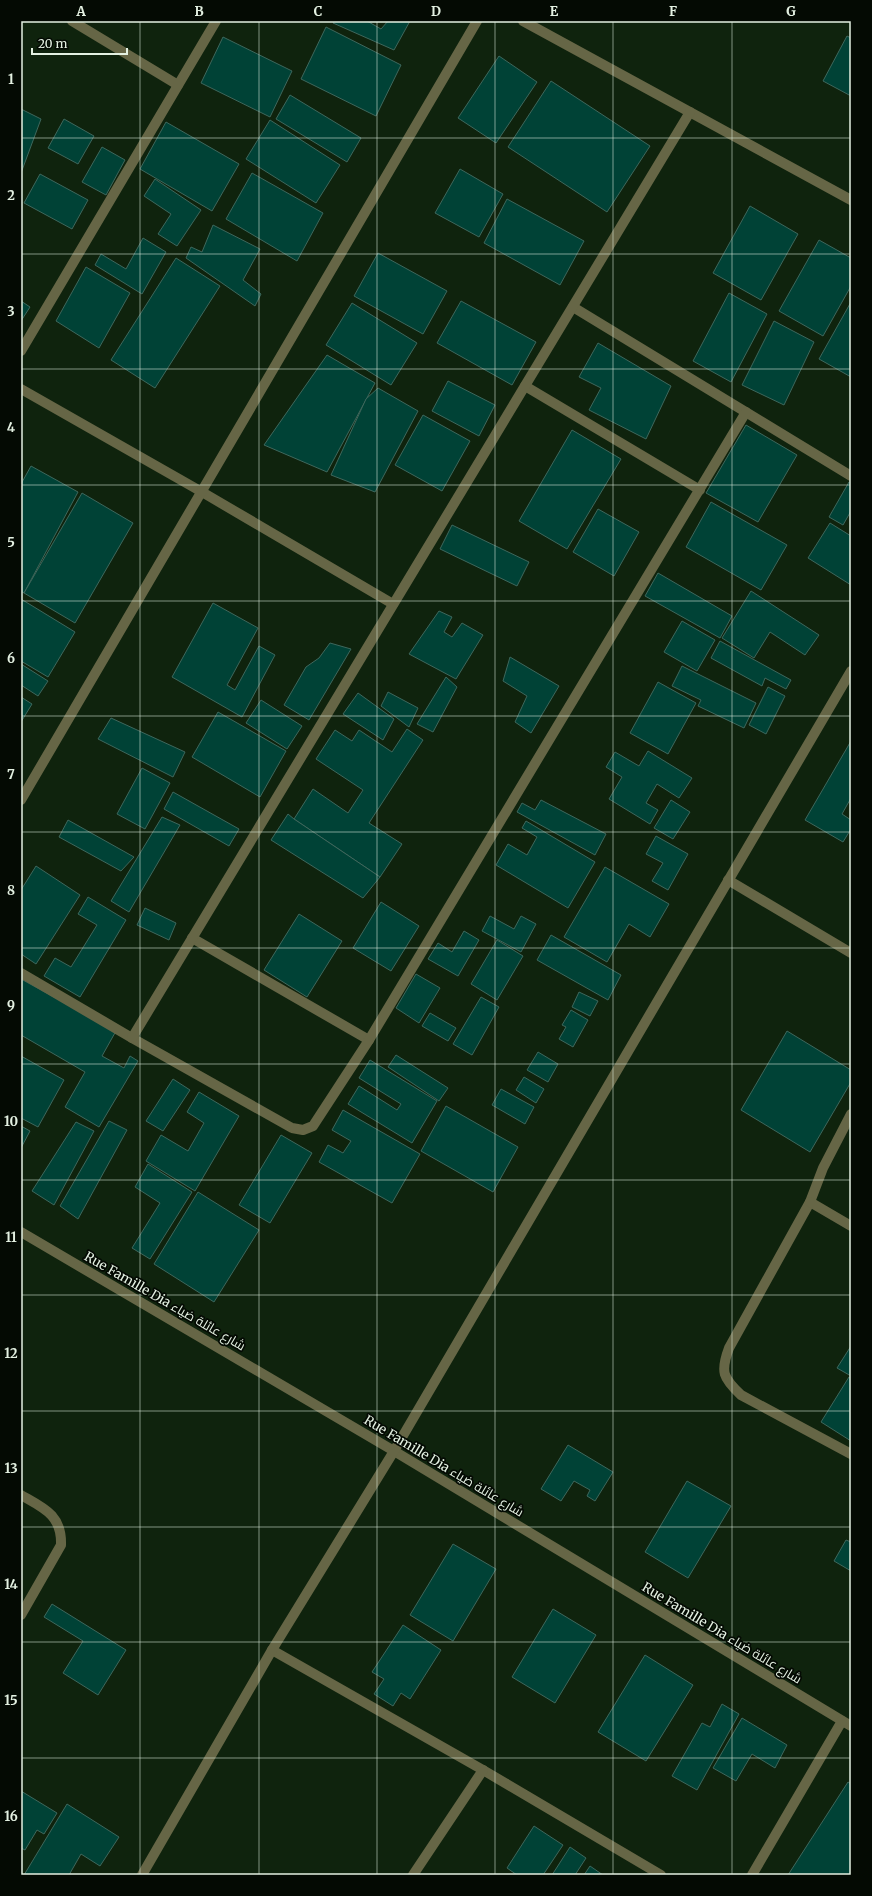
<svg xmlns="http://www.w3.org/2000/svg" width="872" height="1896" font-family="Merriweather,Cairo,serif">
<style>
.building{fill:#004236;stroke:#3e675c}
.lines{fill:none;stroke-linecap:round;stroke-linejoin:round}
.minor{stroke:#666646;stroke-width:10}
.grid{fill:none;stroke:#e4f1e2;stroke-width:1;stroke-opacity:0.55}
.labels{text-anchor:middle;dominant-baseline:central;stroke-width:3.5;stroke-linejoin:round;paint-order:stroke}
.street-label{font-size:13px;fill:#e4f1e2;stroke:#040a03}
.neatline{fill:none;stroke:#e4f1e2;stroke-width:1.5}
.grid-label{font-size:13px;text-anchor:middle;font-weight:bold;fill:#e4f1e2}
</style>
<rect width="100%" height="100%" fill="#0f230d"/>
<g class="building">
<polygon points="334,21 367,21 381,29 388,21 410,21 394,50 333,23"/>
<polygon points="326,27 401,65 376,116 301,79"/>
<polygon points="847,36 851,38 851,96 823,81"/>
<polygon points="223,37 292,71 270,117 201,83"/>
<polygon points="499,56 537,82 496,143 458,118"/>
<polygon points="551,81 650,146 607,212 508,147"/>
<polygon points="290,95 361,138 347,162 276,119"/>
<polygon points="21,109 41,119 21,173"/>
<polygon points="64,119 94,136 78,164 48,148"/>
<polygon points="270,120 340,165 316,203 246,159"/>
<polygon points="166,122 239,164 212,211 140,169"/>
<polygon points="102,147 125,160 106,195 82,182"/>
<polygon points="460,169 503,194 479,237 435,213"/>
<polygon points="252,173 323,213 297,261 226,219"/>
<polygon points="40,174 88,200 72,229 24,203"/>
<polygon points="155,179 201,210 177,246 158,234 171,214 144,196"/>
<polygon points="507,199 584,241 560,285 484,243"/>
<polygon points="750,206 798,234 761,300 713,273"/>
<polygon points="213,225 260,249 243,280 261,294 255,306 186,258 191,247 202,252"/>
<polygon points="143,238 166,252 142,294 95,265 101,254 126,269"/>
<polygon points="819,240 851,258 851,286 823,336 779,311"/>
<polygon points="378,253 447,291 423,334 354,296"/>
<polygon points="176,258 220,286 155,388 111,360"/>
<polygon points="86,267 130,293 99,348 56,321"/>
<polygon points="729,293 767,314 731,382 693,361"/>
<polygon points="21,301 30,307 21,321"/>
<polygon points="461,301 536,342 512,385 437,343"/>
<polygon points="851,302 851,377 819,359"/>
<polygon points="352,303 417,343 391,385 326,345"/>
<polygon points="774,321 814,342 784,405 742,385"/>
<polygon points="598,343 671,386 646,439 589,410 601,388 579,377"/>
<polygon points="327,355 375,383 327,472 264,445"/>
<polygon points="448,381 495,405 479,436 432,411"/>
<polygon points="378,388 418,411 375,492 331,475 366,399"/>
<polygon points="423,415 470,441 442,491 395,465"/>
<polygon points="746,425 797,455 758,522 706,493"/>
<polygon points="572,430 621,459 567,549 519,521"/>
<polygon points="31,466 78,492 24,593 21,591 21,484"/>
<polygon points="849,482 851,482 851,511 843,525 829,517"/>
<polygon points="82,493 133,523 75,623 24,593"/>
<polygon points="711,502 787,545 761,590 686,547"/>
<polygon points="598,509 639,532 614,576 573,552"/>
<polygon points="830,523 851,536 851,585 808,558"/>
<polygon points="452,525 529,562 517,586 440,549"/>
<polygon points="658,573 732,616 720,638 645,596"/>
<polygon points="751,591 819,635 805,655 770,632 754,658 722,638"/>
<polygon points="21,599 75,632 48,677 21,661"/>
<polygon points="213,603 258,628 227,685 235,690 259,646 275,655 242,717 172,677"/>
<polygon points="439,611 452,617 444,632 452,637 462,623 483,635 456,679 409,654"/>
<polygon points="682,621 715,640 697,671 664,652"/>
<polygon points="720,641 791,680 786,689 765,678 762,686 711,658"/>
<polygon points="330,643 351,649 309,720 284,705 306,667 319,658"/>
<polygon points="510,657 559,686 531,733 515,722 527,696 503,681"/>
<polygon points="21,664 48,681 38,696 21,685"/>
<polygon points="682,666 756,703 744,728 698,706 701,700 672,686"/>
<polygon points="446,677 457,687 433,732 417,724"/>
<polygon points="658,682 696,703 668,754 630,733"/>
<polygon points="768,687 785,696 766,734 749,725"/>
<polygon points="388,692 418,708 409,727 381,706"/>
<polygon points="358,693 394,719 383,740 343,714"/>
<polygon points="21,697 32,704 21,722"/>
<polygon points="261,700 302,726 287,749 246,723"/>
<polygon points="218,712 286,751 260,797 192,757"/>
<polygon points="111,718 185,752 173,777 98,739"/>
<polygon points="407,729 423,740 369,823 402,844 380,877 294,819 313,789 348,813 363,790 316,759 335,730 352,741 359,730 392,752"/>
<polygon points="851,741 851,798 842,814 851,820 851,829 843,842 805,820"/>
<polygon points="648,751 692,778 679,798 657,784 646,803 658,810 650,824 609,799 622,777 606,767 615,752 639,766"/>
<polygon points="142,768 170,783 145,829 117,814"/>
<polygon points="173,792 239,829 229,846 164,809"/>
<polygon points="541,800 606,834 595,855 517,812 522,803 535,810"/>
<polygon points="671,800 690,812 673,839 654,828"/>
<polygon points="288,814 294,819 380,877 363,898 271,840"/>
<polygon points="162,817 180,825 129,912 111,901"/>
<polygon points="68,820 134,857 121,871 59,837"/>
<polygon points="526,821 595,862 568,908 496,865 508,844 527,855 537,837 522,828"/>
<polygon points="656,836 688,854 668,890 652,881 663,863 646,854"/>
<polygon points="36,866 80,895 36,964 21,954 21,890"/>
<polygon points="605,867 669,904 650,937 629,924 607,962 564,937"/>
<polygon points="88,897 126,920 80,997 44,976 55,958 71,967 97,925 78,914"/>
<polygon points="381,902 419,926 391,971 353,948"/>
<polygon points="145,908 176,923 169,940 137,925"/>
<polygon points="299,914 342,941 307,997 264,970"/>
<polygon points="490,916 514,929 521,916 536,924 521,952 482,931"/>
<polygon points="464,931 479,940 458,976 428,959 438,943 452,952"/>
<polygon points="551,935 621,975 608,1000 537,960"/>
<polygon points="497,940 523,956 497,1000 471,984"/>
<polygon points="416,974 440,988 419,1023 396,1008"/>
<polygon points="21,979 116,1031 102,1056 124,1068 130,1056 138,1061 99,1127 65,1107 85,1072 21,1035"/>
<polygon points="579,992 598,1001 590,1016 572,1007"/>
<polygon points="481,997 499,1007 472,1055 453,1044"/>
<polygon points="571,1010 588,1020 573,1047 559,1039 566,1027 562,1025"/>
<polygon points="430,1013 456,1028 448,1041 422,1026"/>
<polygon points="787,1031 851,1070 851,1082 810,1152 741,1110"/>
<polygon points="538,1052 558,1064 548,1082 527,1070"/>
<polygon points="396,1055 448,1088 439,1101 388,1067"/>
<polygon points="21,1056 64,1080 38,1127 21,1118"/>
<polygon points="370,1060 437,1101 412,1143 348,1104 359,1086 397,1110 401,1104 359,1078"/>
<polygon points="524,1077 544,1089 536,1103 516,1090"/>
<polygon points="173,1079 190,1090 163,1131 146,1121"/>
<polygon points="501,1089 534,1107 525,1124 492,1105"/>
<polygon points="199,1092 239,1116 195,1191 146,1161 161,1135 188,1151 204,1123 187,1112"/>
<polygon points="446,1106 518,1147 493,1192 421,1151"/>
<polygon points="343,1110 420,1154 392,1203 319,1162 328,1145 343,1153 351,1141 332,1130"/>
<polygon points="109,1121 127,1130 78,1219 60,1206"/>
<polygon points="76,1122 94,1131 54,1205 32,1191"/>
<polygon points="21,1126 30,1131 21,1148"/>
<polygon points="281,1135 312,1153 270,1223 239,1205"/>
<polygon points="148,1164 192,1192 150,1259 132,1248 160,1203 135,1187"/>
<polygon points="198,1192 259,1230 214,1302 154,1264"/>
<polygon points="851,1346 851,1376 837,1368"/>
<polygon points="849,1377 851,1378 851,1441 821,1422"/>
<polygon points="568,1445 613,1472 595,1501 587,1496 590,1490 574,1481 561,1501 541,1489"/>
<polygon points="687,1481 731,1506 688,1578 645,1552"/>
<polygon points="846,1540 851,1542 851,1571 834,1561"/>
<polygon points="453,1544 496,1569 453,1641 410,1615"/>
<polygon points="52,1604 126,1650 98,1695 63,1673 83,1641 44,1617"/>
<polygon points="553,1609 596,1635 555,1703 512,1677"/>
<polygon points="403,1625 441,1650 410,1699 401,1693 393,1706 374,1694 384,1679 372,1672"/>
<polygon points="645,1655 693,1685 646,1761 598,1732"/>
<polygon points="722,1704 739,1714 697,1790 672,1776 702,1723 710,1727"/>
<polygon points="742,1718 787,1745 775,1768 752,1754 736,1781 713,1768"/>
<polygon points="848,1782 851,1784 851,1875 788,1875"/>
<polygon points="21,1791 57,1813 44,1834 37,1830 25,1850 21,1848"/>
<polygon points="67,1804 119,1837 100,1866 81,1854 69,1875 24,1875"/>
<polygon points="534,1826 563,1845 543,1875 517,1875 507,1868"/>
<polygon points="570,1847 586,1858 575,1875 552,1875"/>
<polygon points="590,1866 603,1875 584,1875"/>
</g>
<g class="lines">
<g class="minor">
<polyline points="72,21 178,85"/>
<polyline points="523,21 851,200"/>
<polyline points="573,307 851,476"/>
<polyline points="21,351 216,21"/>
<polyline points="525,386 700,490"/>
<polyline points="21,389 202,492 393,604"/>
<polyline points="21,800 477,21"/>
<polyline points="728,880 851,953"/>
<polyline points="192,938 369,1040"/>
<polyline points="21,973 132,1038 292,1128 303,1130 313,1126 369,1040 746,412"/>
<polyline points="132,1038 690,112"/>
<path d="M851,1114L823,1168L810,1202L729,1348C720,1372 723,1378 741,1395L851,1454"/>
<polyline points="810,1202 851,1226"/>
<polyline points="21,1232 394,1451 851,1726"/>
<path d="M21,1495C44,1508 62,1515 61,1545L21,1615"/>
<polyline points="272,1650 483,1770 661,1875"/>
<polyline points="142,1875 272,1650 394,1451 851,671"/>
<polyline points="413,1875 483,1770"/>
<polyline points="752,1875 842,1721"/>
</g>
</g>
<path class="grid" d="M140,21V1875M259,21V1875M377,21V1875M495,21V1875M613,21V1875M732,21V1875M21,138H851M21,254H851M21,369H851M21,485H851M21,601H851M21,716H851M21,832H851M21,948H851M21,1064H851M21,1180H851M21,1295H851M21,1411H851M21,1527H851M21,1642H851M21,1758H851"/>
<g class="labels">
<g class="street-label">
<text transform="translate(165 1301) rotate(30)">Rue Famille Dia شارع عائلة ضياء</text>
<text transform="translate(444 1466) rotate(31)">Rue Famille Dia شارع عائلة ضياء</text>
<text transform="translate(722 1633) rotate(31)">Rue Famille Dia شارع عائلة ضياء</text>
</g>
</g>
<rect width="872" height="1896" fill="none" stroke="#040a03" stroke-width="44"/>
<path d="M32 48v6h95v-6" fill="none" stroke="#e4f1e2" stroke-width="2"/>
<text x="38" y="48" font-size="12" fill="#e4f1e2" stroke="#040a03" stroke-width="3" paint-order="stroke">20 m</text>
<rect x="22" y="22" width="828" height="1852" class="neatline"/>
<g class="grid-label">
<text x="81" y="16">A</text>
<text x="199" y="16">B</text>
<text x="318" y="16">C</text>
<text x="436" y="16">D</text>
<text x="554" y="16">E</text>
<text x="673" y="16">F</text>
<text x="791" y="16">G</text>
<text x="11" y="84">1</text>
<text x="11" y="200">2</text>
<text x="11" y="316">3</text>
<text x="11" y="432">4</text>
<text x="11" y="547">5</text>
<text x="11" y="663">6</text>
<text x="11" y="779">7</text>
<text x="11" y="895">8</text>
<text x="11" y="1010">9</text>
<text x="11" y="1126">10</text>
<text x="11" y="1242">11</text>
<text x="11" y="1358">12</text>
<text x="11" y="1473">13</text>
<text x="11" y="1589">14</text>
<text x="11" y="1705">15</text>
<text x="11" y="1821">16</text>
</g>
</svg>
